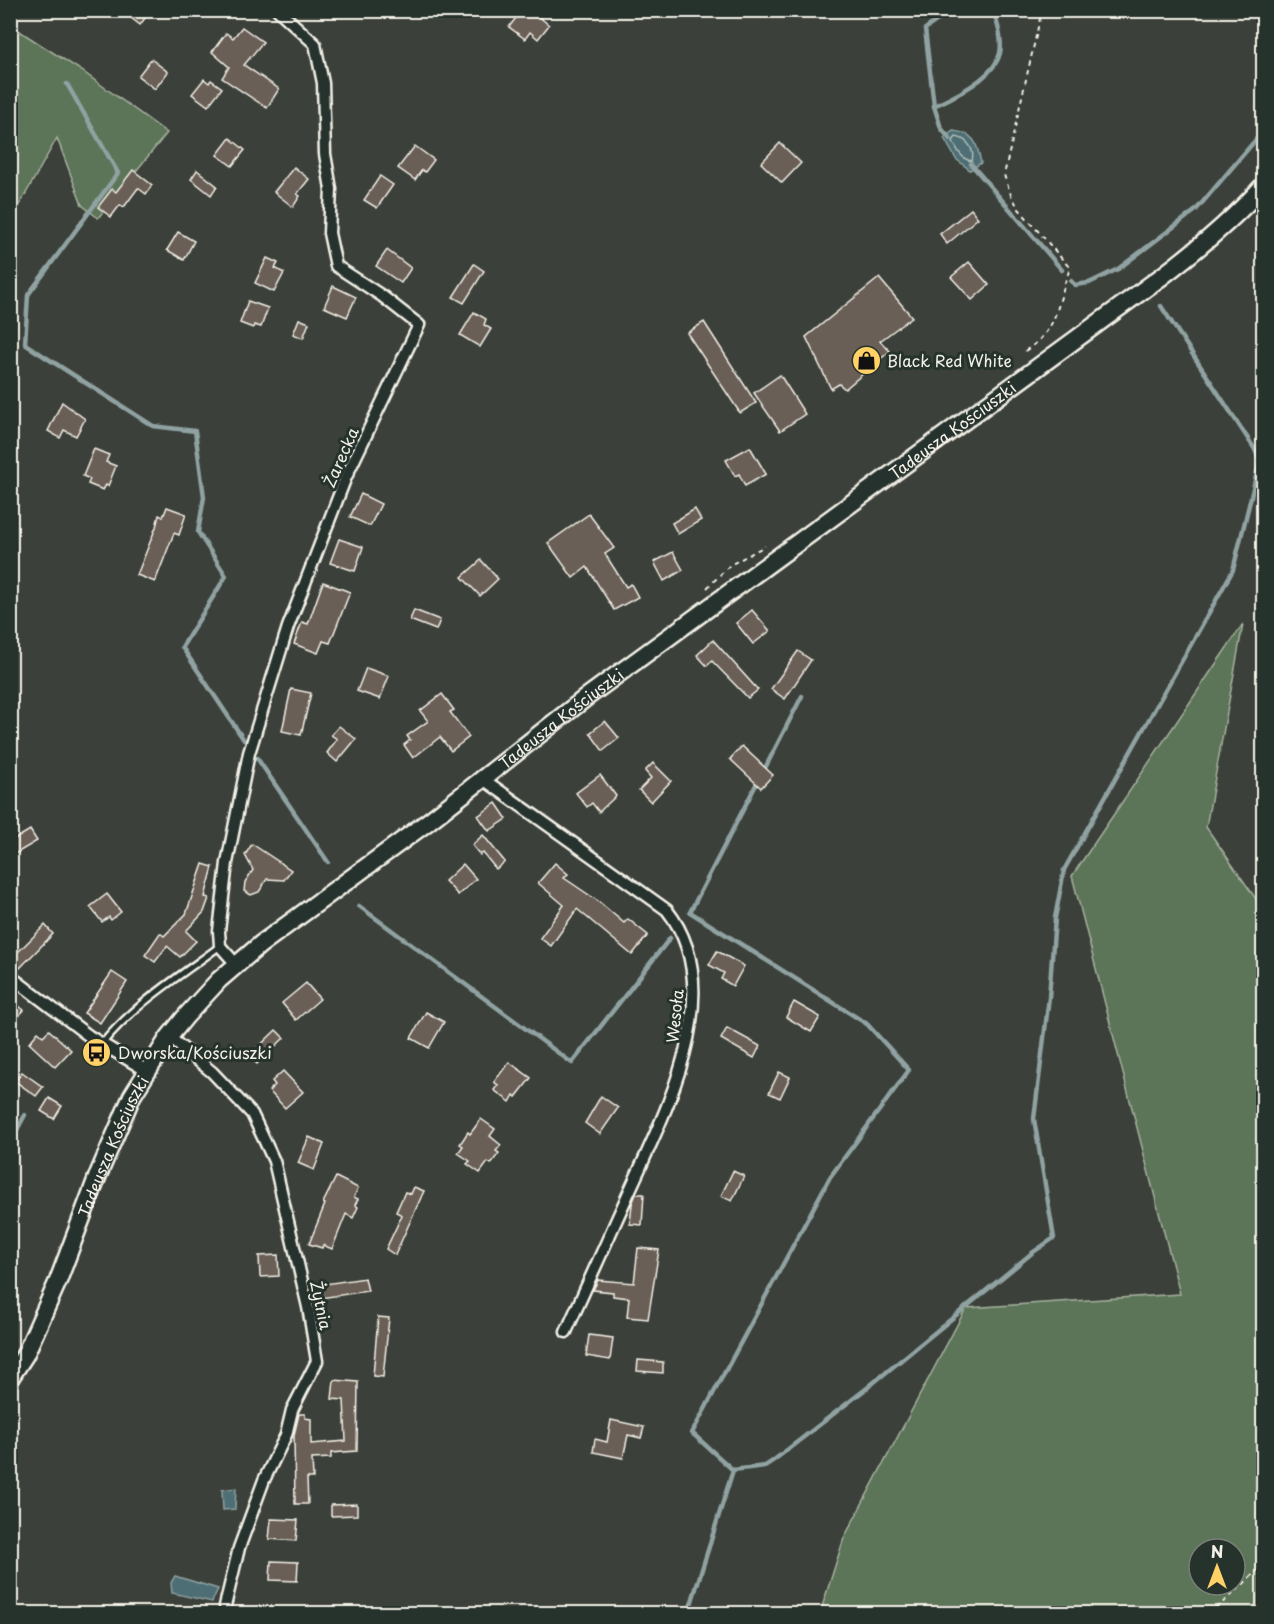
<svg xmlns="http://www.w3.org/2000/svg" width="1274" height="1624" font-family="'Playpen Sans',sans-serif">
<style>
.green{fill:#5c7459;stroke:#a8b2a0;stroke-width:1.5;fill-rule:evenodd}
.water{fill:#4e6e74;stroke:#90a2a2;stroke-width:1.5}
.lines{fill:none;stroke-linecap:round;stroke-linejoin:round}
.shore{stroke:#b2bdba;stroke-width:1.5}
.stream{stroke:#90a2a2;stroke-width:4.5}
.building{fill:#6b5f57;stroke:#f4f1e8;stroke-width:1.5}
.service-casing{stroke:#f4f1e8;stroke-width:10}
.minor-casing{stroke:#f4f1e8;stroke-width:15}
.secondary-casing{stroke:#f4f1e8;stroke-width:21}
.path{stroke:#f4f1e8;stroke-width:2;stroke-dasharray:4.5 4.5;stroke-linecap:butt}
.service{stroke:#26332d;stroke-width:5}
.minor{stroke:#26332d;stroke-width:10}
.secondary{stroke:#26332d;stroke-width:16}
.labels{text-anchor:middle;dominant-baseline:central;stroke-width:6;stroke-linejoin:round;paint-order:stroke}
.poi-label{font-size:16px;fill:#f4f1e8;stroke:#26332d;text-anchor:start}
.street-label{font-size:16px;fill:#f4f1e8;stroke:#26332d}
</style>
<rect width="100%" height="100%" fill="#3b403a"/>
<filter id="ink" filterUnits="userSpaceOnUse"><feTurbulence type="fractalNoise" baseFrequency=".0167" numOctaves="2"/><feDisplacementMap in="SourceGraphic" scale="12" xChannelSelector="R" yChannelSelector="G"/><feConvolveMatrix kernelMatrix="1 2 1 2 8 2 1 2 1" color-interpolation-filters="sRGB"/></filter>
<g filter="url(#ink)">
<g class="green">
<polygon points="10,25 82,71 167,133 98,218 82,205 57,138 15,213 11,212"/>
<path d="M1243,624L1206,827L1263,909V1613H820L844,1538L966,1308L1180,1294L1072,876ZM1199,1549H1235V1585H1199Z"/>
</g>
<g class="water">
<path d="M953,131C975,133 977,143 981,163L970,170L956,159L944,138Z"/>
<polygon points="236,1488 235,1509 223,1510 222,1490"/>
<polygon points="175,1576 218,1589 212,1602 172,1593 171,1583"/>
</g>
<g class="lines">
<path class="shore" d="M956,137C968,139 975,150 972,161C962,160 957,150 953,141Z"/>
<g class="stream">
<polyline points="67,84 118,173 28,295 25,344 153,426 195,431 204,497 198,532 226,576 182,647 244,740"/>
<path d="M934,106C954,97 995,77 1000,53C1003,40 997,22 993,10"/>
<polyline points="950,139 941,128 934,106 925,29 952,10"/>
<polyline points="971,164 1062,270"/>
<polyline points="1071,281 1075,285 1089,283 1118,269 1196,210 1264,130"/>
<polyline points="257,758 328,862"/>
<polyline points="763,772 802,696"/>
<polyline points="359,906 572,1063 670,938"/>
<polyline points="10,1143 25,1115"/>
<polyline points="733,1470 765,1466 774,1460 867,1388 1032,1253 1054,1238 1034,1119 1049,997 1055,918 1064,870 1233,570 1260,460 1254,448 1161,306"/>
<polyline points="688,1614 733,1470 692,1433 830,1177 909,1070 867,1024 690,912 759,779"/>
</g>
</g>
<g class="building">
<polygon points="121,10 151,10 140,25"/>
<polygon points="522,10 531,10 549,25 538,39 530,32 525,39 509,27"/>
<polygon points="242,27 263,42 244,65 279,89 267,108 222,78 229,67 212,52 226,33 233,38"/>
<polygon points="151,59 168,72 155,89 138,76"/>
<polygon points="204,79 209,83 211,80 222,88 208,106 192,94"/>
<polygon points="230,138 245,150 232,166 217,155"/>
<polygon points="780,143 801,163 782,183 761,163"/>
<polygon points="415,146 434,160 425,172 422,170 415,180 398,168"/>
<polygon points="294,167 309,179 297,194 300,196 293,207 274,192"/>
<polygon points="133,170 152,185 146,194 138,188 124,207 120,205 111,217 98,207 112,189 116,192"/>
<polygon points="197,170 217,186 211,195 191,179"/>
<polygon points="380,176 393,185 377,208 364,200"/>
<polygon points="971,209 978,218 947,244 940,234"/>
<polygon points="178,232 194,241 184,260 167,250"/>
<polygon points="387,250 411,268 401,283 376,266"/>
<polygon points="267,258 278,263 275,268 284,273 274,292 255,283"/>
<polygon points="969,262 989,285 972,300 951,277"/>
<polygon points="474,264 484,271 464,303 453,297"/>
<polygon points="879,278 912,317 880,341 890,351 845,389 839,384 831,389 806,337"/>
<polygon points="333,286 356,297 347,317 324,307"/>
<polygon points="248,301 268,308 261,327 254,325 253,328 240,323"/>
<polygon points="474,312 486,319 484,325 491,329 480,347 460,335"/>
<polygon points="299,319 309,323 303,338 293,334"/>
<polygon points="704,322 756,403 740,413 687,333"/>
<polygon points="780,375 805,414 780,431 754,393"/>
<polygon points="62,402 85,419 76,436 64,430 60,438 48,431"/>
<polygon points="750,447 766,474 745,486 739,474 735,476 726,460"/>
<polygon points="94,449 109,455 106,462 116,466 108,486 106,485 103,490 88,484 90,479 83,476"/>
<polygon points="361,494 381,504 370,526 350,517"/>
<polygon points="167,507 186,514 179,535 174,533 155,582 137,575 156,527 159,515 163,517"/>
<polygon points="695,509 701,520 678,534 672,523"/>
<polygon points="589,514 614,548 605,554 626,587 631,584 638,597 614,610 587,567 573,578 548,543"/>
<polygon points="339,539 363,547 355,571 330,563"/>
<polygon points="673,552 683,570 664,581 654,562"/>
<polygon points="481,560 498,579 480,596 462,577"/>
<polygon points="323,582 350,592 330,643 323,641 318,653 294,644 302,622 308,624"/>
<polygon points="414,610 440,620 436,630 410,620"/>
<polygon points="752,610 770,631 753,644 736,623"/>
<polygon points="713,640 758,690 748,698 712,661 707,666 697,655"/>
<polygon points="798,651 811,660 785,699 771,689"/>
<polygon points="366,668 389,676 380,699 357,691"/>
<polygon points="291,689 311,693 301,735 282,731"/>
<polygon points="442,694 454,710 450,712 469,737 451,751 440,737 413,758 404,745 410,740 407,736 428,721 420,711"/>
<polygon points="605,721 619,738 603,751 590,733"/>
<polygon points="339,726 356,739 337,762 327,753 337,739 331,735"/>
<polygon points="742,746 773,775 761,788 730,759"/>
<polygon points="653,763 671,781 651,802 639,790 651,778 645,771"/>
<polygon points="600,775 616,796 599,812 592,803 587,807 576,793"/>
<polygon points="496,803 507,819 489,831 478,816"/>
<polygon points="30,830 37,841 10,857 10,842"/>
<polygon points="483,835 505,862 496,869 483,853 480,855 472,845"/>
<polygon points="252,844 291,870 284,880 267,879 259,892 251,895 244,891 245,882 253,870 245,855"/>
<polygon points="555,863 568,874 564,878 598,901 624,923 628,919 648,935 632,955 577,909 551,946 540,938 564,905 538,883"/>
<polygon points="203,864 213,867 205,897 209,898 204,912 186,931 196,941 180,957 167,946 155,962 145,955 160,933 164,936 186,914"/>
<polygon points="463,864 476,879 458,895 445,881"/>
<polygon points="107,894 121,912 111,920 109,917 102,922 90,907"/>
<polygon points="45,925 53,934 20,968 11,959"/>
<polygon points="717,951 744,966 733,986 721,979 724,973 709,965"/>
<polygon points="112,972 127,982 100,1023 84,1013"/>
<polygon points="306,983 320,999 296,1020 282,1003"/>
<polygon points="10,999 24,1010 10,1026"/>
<polygon points="794,1002 820,1017 811,1032 786,1017"/>
<polygon points="426,1012 444,1022 429,1048 411,1038"/>
<polygon points="727,1028 760,1046 754,1058 721,1039"/>
<polygon points="49,1030 71,1050 55,1067 29,1043 38,1032 43,1036"/>
<polygon points="276,1030 284,1038 257,1064 249,1056"/>
<polygon points="509,1062 531,1078 516,1097 514,1095 510,1102 494,1090 498,1085 494,1082"/>
<polygon points="283,1071 303,1092 285,1108 269,1091 275,1085 272,1081"/>
<polygon points="22,1072 43,1087 36,1096 15,1081"/>
<polygon points="779,1072 790,1077 780,1098 769,1093"/>
<polygon points="601,1096 618,1108 600,1134 585,1123"/>
<polygon points="49,1098 62,1106 54,1119 41,1111"/>
<polygon points="481,1119 495,1129 490,1136 501,1145 496,1151 499,1153 491,1164 488,1162 480,1173 467,1164 470,1161 458,1153 463,1146 460,1144 468,1132 470,1134"/>
<polygon points="309,1137 324,1144 314,1170 298,1163"/>
<polygon points="733,1171 744,1176 732,1201 721,1196"/>
<polygon points="336,1177 358,1188 354,1197 358,1199 355,1205 358,1207 353,1218 346,1214 332,1249 323,1245 322,1248 309,1244 325,1204 323,1203"/>
<polygon points="414,1187 424,1191 395,1255 386,1249 402,1215 396,1212 405,1192 411,1194"/>
<polygon points="636,1194 644,1194 642,1225 630,1224 632,1204"/>
<polygon points="638,1248 659,1250 648,1319 627,1317 629,1298 613,1296 613,1292 593,1290 598,1280 634,1283"/>
<polygon points="278,1255 279,1276 260,1277 259,1256"/>
<polygon points="365,1278 368,1291 314,1299 311,1286"/>
<polygon points="378,1317 389,1318 383,1377 373,1376"/>
<polygon points="589,1335 613,1338 610,1360 586,1356"/>
<polygon points="638,1360 663,1362 663,1373 637,1371"/>
<polygon points="334,1380 358,1382 357,1451 331,1453 331,1458 312,1459 313,1478 307,1478 308,1504 295,1504 294,1435 299,1414 305,1414 305,1418 311,1419 311,1444 346,1441 344,1400 332,1399"/>
<polygon points="611,1420 644,1427 641,1438 628,1435 623,1458 593,1452 595,1439 607,1442"/>
<polygon points="357,1504 357,1515 331,1516 331,1505"/>
<polygon points="271,1519 298,1520 296,1541 269,1539"/>
<polygon points="271,1561 298,1562 297,1581 270,1580"/>
</g>
<g class="lines">
<defs>
<path id="service" d="M102,1044C133,1005 180,976 220,946"/>
<g id="minor">
<path d="M483,779L667,910C730,990 665,1112 630,1190C608,1238 587,1285 566,1332"/>
<polyline points="236,964 220,946 219,931 227,863 249,753 288,627 346,477 419,325 382,296 336,266 329,233 331,189 325,154 323,83 315,44 278,10"/>
<polyline points="10,976 89,1036 147,1071"/>
<polyline points="169,1037 212,1072 252,1114 274,1161 308,1307 317,1361 292,1410 286,1435 264,1480 239,1548 225,1606"/>
</g>
<g id="secondary">
<path id="s1" d="M10,1378L25,1355L58,1281L98,1175L132,1096L169,1037L186,1016L219,980L261,944L429,821L588,696L1161,277C1198,249 1233,220 1264,185"/>
</g>
</defs>
<use href="#service" class="service-casing"/>
<use href="#minor" class="minor-casing"/>
<use href="#secondary" class="secondary-casing"/>
<g class="path">
<path d="M1025,351C1059,329 1056,306 1069,271V267L1019,209L1011,195L1004,175L1042,10"/>
<polyline points="707,588 730,565 765,546"/>
<polyline points="1209,1614 1234,1593 1264,1564"/>
</g>
<use href="#service" class="service"/>
<use href="#minor" class="minor"/>
<use href="#secondary" class="secondary"/>
</g>
</g>
<defs>
<symbol id="shop-disc" viewBox="-11 -11 22 22"><circle r="9.5" fill="#ffd166" stroke="#26332d"/><path d="M-5-2.5h2.3a2.7 3.5 0 0 1 5.4 0H5L5.5 6h-11ZM-1.5-2.5h3a1.5 2.3 0 0 0-3 0Z" fill="#111"/></symbol>
<symbol id="bus-disc" viewBox="-11 -11 22 22"><circle r="9.5" fill="#ffd166" stroke="#26332d"/><path d="M-5-6H5V4H4V6H2V4H-2V6H-4V4H-5ZM-3.5-4V0h7V-4ZM-3.5 1.2v1.5H-2V1.2ZM2 1.2v1.5H3.5V1.2Z" fill="#111"/></symbol>
</defs>
<g fill-rule="evenodd">
<use href="#shop-disc" x="850" y="344" width="33" height="33"/>
<use href="#bus-disc" x="80" y="1036" width="33" height="33"/>
</g>
<g class="labels">
<g class="poi-label">
<text x="887" y="360">Black Red White</text>
<text x="118" y="1052">Dworska/Kościuszki</text>
</g>
<g class="street-label">
<text stroke="none"><textPath href="#s1" startOffset="1370">Tadeusza Kościuszki</textPath></text>
<text transform="translate(340 457) rotate(-66)">Żarecka</text>
<text stroke="none"><textPath href="#s1" startOffset="884">Tadeusza Kościuszki</textPath></text>
<text transform="translate(674 1016) rotate(-84)">Wesoła</text>
<text stroke="none"><textPath href="#s1" startOffset="254">Tadeusza Kościuszki</textPath></text>
<text transform="translate(322 1305) rotate(78)">Żytnia</text>
</g>
</g>
<rect width="1274" height="1624" fill="none" stroke="#26332d" stroke-width="36"/>
<rect x="18" y="18" width="1238" height="1588" fill="none" stroke="#f4f1e8" stroke-width="2" filter="url(#ink)"/>
<g transform="translate(1217 1567)"><circle r="28" fill="#26332d" stroke="#787f78" stroke-width="1.5"/>
<path d="M0-4.5L10 22L0 15L-10 22Z" fill="#ffd166"/>
<text y="-9" font-size="16" font-weight="bold" text-anchor="middle" fill="#f4f1e8">N</text>
</g>
</svg>
